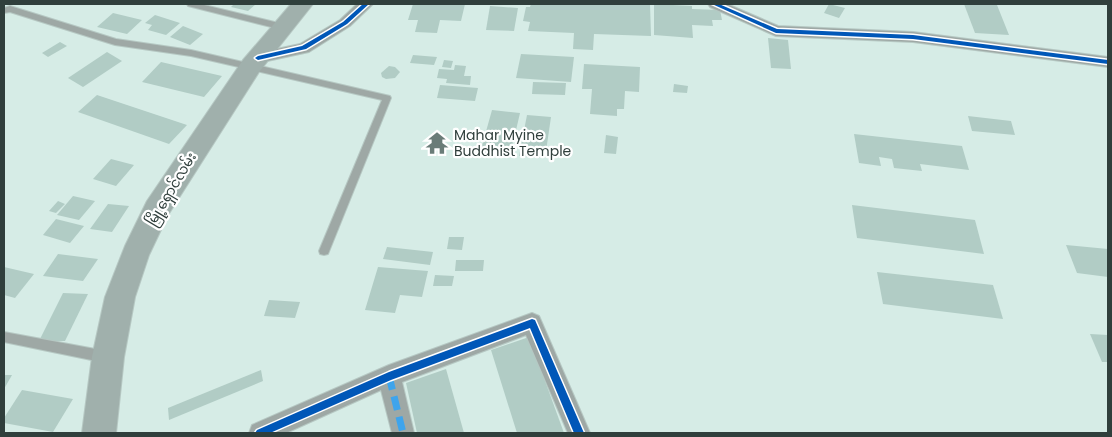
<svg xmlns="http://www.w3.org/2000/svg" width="1112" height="437" font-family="Poppins,'Noto Sans Myanmar',sans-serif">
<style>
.building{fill:#b1ccc5}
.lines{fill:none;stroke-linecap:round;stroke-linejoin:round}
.lane-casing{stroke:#b6c8c3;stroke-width:2}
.street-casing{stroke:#b6c8c3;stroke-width:2}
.highway-casing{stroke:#b6c8c3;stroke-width:2}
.lane{fill:#9ea8a5;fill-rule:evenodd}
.street{fill:#9ea8a5;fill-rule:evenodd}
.highway{fill:#a0b0ac;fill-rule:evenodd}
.quiet{stroke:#3ea4ec;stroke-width:7;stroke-dasharray:14 7;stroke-linecap:butt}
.cycleway-casing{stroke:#fff;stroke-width:3}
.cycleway{fill:#0057b8;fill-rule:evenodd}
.labels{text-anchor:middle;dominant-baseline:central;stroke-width:4.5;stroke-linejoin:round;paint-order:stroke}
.poi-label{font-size:14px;fill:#303f3c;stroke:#fff;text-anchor:start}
.street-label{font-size:14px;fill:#303f3c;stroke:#fff}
</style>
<rect width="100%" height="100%" fill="#d6ece6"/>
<g class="building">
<polygon points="234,4 256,4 248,11 231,7"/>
<polygon points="413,4 465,4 461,21 440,20 437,33 415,32 418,20 408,20"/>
<polygon points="531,4 650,4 651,36 594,34 593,50 573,49 574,33 528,31 530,22 523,21 526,7 530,7"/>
<polygon points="654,4 692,6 692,9 720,10 722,20 712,20 713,26 692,25 693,38 654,35"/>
<polygon points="829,4 845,8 839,18 824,13"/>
<polygon points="964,4 997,5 1009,35 975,33"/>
<polygon points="490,6 518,8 514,31 486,30"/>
<polygon points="113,13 142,20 127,34 97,27"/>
<polygon points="155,15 180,23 166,35 148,30 152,25 145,23"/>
<polygon points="183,26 203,34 190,45 170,37"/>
<polygon points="768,38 788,40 791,69 771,68"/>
<polygon points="60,42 67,46 48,57 42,53"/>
<polygon points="107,52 122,61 83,87 68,78"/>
<polygon points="521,54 574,57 571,82 516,78"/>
<polygon points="413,55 437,57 434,65 410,63"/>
<polygon points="444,60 453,61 451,68 442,67"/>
<polygon points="161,62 222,76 204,97 142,82"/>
<polygon points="584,64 640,67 639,92 625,91 624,109 617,109 617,116 590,114 592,89 582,89"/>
<polygon points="455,65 466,66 464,76 471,76 470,85 446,83 447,79 437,78 439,69 454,70"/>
<polygon points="389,66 395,67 400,72 395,78 386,79 382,77 381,73"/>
<polygon points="533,82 566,83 565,95 532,94"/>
<polygon points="674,84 688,86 687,93 673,92"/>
<polygon points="440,85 478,88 475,101 437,98"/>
<polygon points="97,95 187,125 169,144 78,112"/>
<polygon points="492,110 520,113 510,156 480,153"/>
<polygon points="527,115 551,117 545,158 519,156"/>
<polygon points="968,116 1011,121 1015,135 972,131"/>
<polygon points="854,134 962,146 969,170 920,164 922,171 894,168 892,159 879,157 881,166 859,163"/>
<polygon points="606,135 618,137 616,154 604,153"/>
<polygon points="111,159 134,165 116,186 93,179"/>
<polygon points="73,196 95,201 79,220 57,215"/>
<polygon points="58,201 65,204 56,213 49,211"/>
<polygon points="108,204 129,206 112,232 90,229"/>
<polygon points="852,205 975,220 984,254 857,238"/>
<polygon points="56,219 84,226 70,243 43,235"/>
<polygon points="449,237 464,237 462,250 447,249"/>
<polygon points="1066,245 1108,249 1108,277 1077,273"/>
<polygon points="387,247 433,252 430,265 383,259"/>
<polygon points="58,254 98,259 83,281 43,276"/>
<polygon points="456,260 484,260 483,271 455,271"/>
<polygon points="4,267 34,274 15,298 4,295"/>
<polygon points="378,267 428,271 422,297 400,295 395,313 365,310"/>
<polygon points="877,272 993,285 1003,319 883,304"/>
<polygon points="435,275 454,276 452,286 433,286"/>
<polygon points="63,293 88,294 65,341 39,341"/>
<polygon points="269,300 300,302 295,318 264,316"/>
<polygon points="1090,334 1108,335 1108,362 1102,362"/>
<polygon points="529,337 564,433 517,433 491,350"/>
<polygon points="446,369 464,433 417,433 406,383"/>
<polygon points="261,370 263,381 169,420 168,408"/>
<polygon points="4,375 12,375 4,389"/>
<polygon points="22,390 73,399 53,432 4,423 4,418"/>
</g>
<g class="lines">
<defs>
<g id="lane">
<polygon points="187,4 200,4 283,24 287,27 283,30 188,6"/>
<polygon points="10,6 116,39 191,50 390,96 391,98 328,254 324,255 320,254 319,251 382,100 191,56 115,45 10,12 4,13 4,8"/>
<polygon points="4,332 106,351 110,353 112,357 110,361 106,363 4,342"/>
</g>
<g id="street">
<polygon points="357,4 373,4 350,26 309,52 258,63 253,62 250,58 253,54 300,44 340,20"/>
<polygon points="708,4 727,4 778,26 913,32 1108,57 1108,67 913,42 776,36 710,7"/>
<polygon points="532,313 539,316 590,433 568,433 526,335 402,382 414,433 392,433 381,390 286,433 249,433 252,425 389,365"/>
</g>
<polygon id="highway" points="291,4 313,4 259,72 168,215 149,255 135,297 124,357 116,433 82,433 92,357 105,297 125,246 147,201 243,60"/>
</defs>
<use href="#lane" class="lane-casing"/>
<use href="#street" class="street-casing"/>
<use href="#highway" class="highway-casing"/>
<use href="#lane" class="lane"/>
<use href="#street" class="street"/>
<use href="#highway" class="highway"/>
<polyline class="quiet" points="389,376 403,433"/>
<defs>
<g id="cycleway">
<polygon points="363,4 369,4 347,24 306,49 258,60 255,58 258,56 302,46 343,22"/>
<polygon points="712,4 719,4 777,29 913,35 1108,60 1108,64 913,39 776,33"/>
<polygon points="532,319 535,320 584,433 574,433 530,328 391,380 270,433 255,433 257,430 389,372"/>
</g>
</defs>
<use href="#cycleway" class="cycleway-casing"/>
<use href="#cycleway" class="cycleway"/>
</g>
<defs>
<symbol id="temple-bare" viewBox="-9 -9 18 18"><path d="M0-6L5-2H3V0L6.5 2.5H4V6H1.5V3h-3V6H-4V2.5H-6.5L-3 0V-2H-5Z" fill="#6a7c78" stroke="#fff" stroke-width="2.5" paint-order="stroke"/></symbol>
</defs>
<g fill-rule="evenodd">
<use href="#temple-bare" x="421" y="127" width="32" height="32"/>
</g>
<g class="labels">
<g class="poi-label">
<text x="454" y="135">Mahar Myine<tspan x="454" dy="16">Buddhist Temple</tspan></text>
</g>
<g class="street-label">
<text transform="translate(171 189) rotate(-59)">မြို့ရှောင်လမ်း</text>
</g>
</g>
<rect width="1112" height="437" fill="none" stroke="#303f3c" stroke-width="10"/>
</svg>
